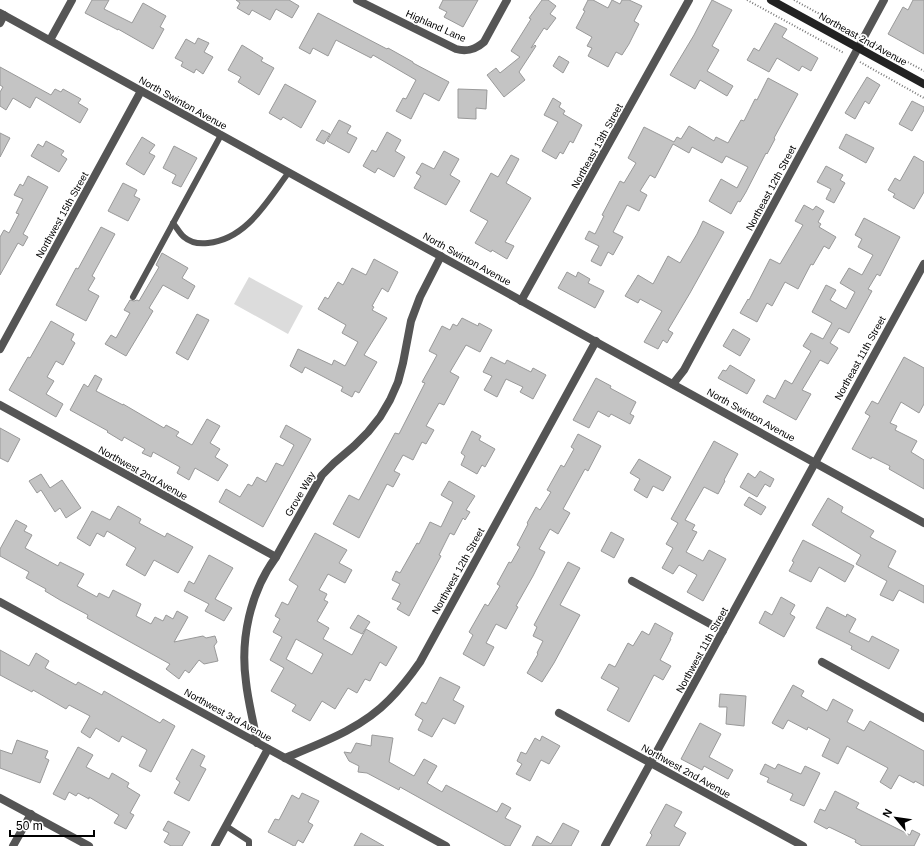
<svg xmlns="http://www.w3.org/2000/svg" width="924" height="846" font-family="Arial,sans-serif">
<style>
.green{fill:#dcdcdc}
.building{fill:#c4c4c4;stroke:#999;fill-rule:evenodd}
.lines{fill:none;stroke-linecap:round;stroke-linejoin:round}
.path{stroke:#777;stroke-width:2;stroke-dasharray:1 2;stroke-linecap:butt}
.lane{stroke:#555;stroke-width:6}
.street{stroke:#555;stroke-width:8}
.secondary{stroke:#222;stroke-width:8}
.labels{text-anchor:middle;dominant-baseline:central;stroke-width:3.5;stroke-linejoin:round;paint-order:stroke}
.street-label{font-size:10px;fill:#000;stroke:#fff}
</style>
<rect width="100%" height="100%" fill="#fff"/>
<polygon class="green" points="249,277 303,306 288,334 234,304"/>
<g class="building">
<polygon points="92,0 109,0 104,9 132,23 143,3 166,16 160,27 164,29 153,49 118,29 118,30 85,13"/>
<polygon points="236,0 289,0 299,6 292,18 276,9 270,20 252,10 249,15 237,8 240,3"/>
<polygon points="443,0 478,0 463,27 444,17 447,12 439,8"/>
<polygon points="542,0 548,0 556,6 550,14 556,18 547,30 544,28 531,48 535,45 536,46 519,72 525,80 504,97 487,75 496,68 500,73 520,57 511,51 531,19 529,18"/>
<polygon points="588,0 593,0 608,8 612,0 620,4 622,0 629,0 642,6 634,21 639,24 629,44 622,55 616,52 608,67 588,56 592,48 587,46 592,37 576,28 585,11 583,10"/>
<polygon points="712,0 732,10 712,46 719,50 707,71 733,86 727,96 700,80 695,89 670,75 694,35"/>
<polygon points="913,0 924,0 924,54 888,34 903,7 908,10"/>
<polygon points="318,13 387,49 388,48 413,62 413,63 449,82 439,101 424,93 411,119 396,111 403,98 406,99 416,80 373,55 371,58 336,40 328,56 313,48 310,54 299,48"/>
<polygon points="775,23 787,29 782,37 818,58 811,71 802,66 799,71 777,58 769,72 747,60 754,48 759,51"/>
<polygon points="198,38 209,43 204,52 213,57 203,74 196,69 194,73 181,66 183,62 175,58 186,39 195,44"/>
<polygon points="242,45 263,58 261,61 274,68 259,95 238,82 241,77 228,70"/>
<polygon points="559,56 569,62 563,73 553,66"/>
<polygon points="0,67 51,95 55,89 61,92 63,89 81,99 78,103 88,109 80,123 36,97 30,108 13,98 6,110 0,106 0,92 3,87 0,85"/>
<polygon points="867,77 880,85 869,104 865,101 855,119 845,113"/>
<polygon points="768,78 798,94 774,138 775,139 767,154 766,153 746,192 740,202 738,201 731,214 709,201 721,179 737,188 748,167 726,156 722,163 692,147 689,153 673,144 655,178 650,175 640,191 647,195 639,211 627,205 613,232 623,237 613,255 608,252 601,266 591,261 599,246 585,239 589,231 595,234 604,216 602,215 620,181 624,183 636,163 628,158 644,127 674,142 677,137 681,139 689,126 714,141 716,137 728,143 741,120 744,121 755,99 757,100"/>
<polygon points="285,84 316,101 301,128 283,117 281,120 269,113"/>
<polygon points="458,89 487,90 486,109 476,108 476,119 458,118"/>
<polygon points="553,98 561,103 559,107 565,111 563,114 582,125 573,143 570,141 563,154 560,152 556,159 542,151 558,122 544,115"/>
<polygon points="912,101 924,107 924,110 912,131 899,124"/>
<polygon points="339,120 351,126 347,133 357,138 349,153 327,141"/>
<polygon points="322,130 330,134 324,144 316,140"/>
<polygon points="387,132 401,140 395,151 405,157 394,177 378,168 375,173 363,166 372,150 376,152"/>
<polygon points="0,133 10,138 0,157"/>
<polygon points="846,134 874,148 866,163 839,148"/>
<polygon points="142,137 155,145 149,153 155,156 144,175 126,164"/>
<polygon points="46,141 64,151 61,155 67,159 59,172 31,156 38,144 43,147"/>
<polygon points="174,146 197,158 181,187 172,183 176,175 163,168"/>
<polygon points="444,151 459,159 450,175 460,181 446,205 414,188 421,176 416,173 422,163 434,169"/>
<polygon points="511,155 519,159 506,183 531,198 505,242 514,246 507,259 492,250 491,252 475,243 488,221 470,211 491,173 498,177"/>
<polygon points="914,156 924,162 924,192 914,209 893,197 895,194 888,190 895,178 900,181"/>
<polygon points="826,166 843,175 840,180 845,183 834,203 826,199 831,189 817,182"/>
<polygon points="28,176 48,187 23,234 28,237 23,246 18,243 0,275 0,237 4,230 9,233 19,214 16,213 23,199 14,195 20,184 23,186"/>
<polygon points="123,183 137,190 134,196 140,199 128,221 108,211"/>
<polygon points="804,205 813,210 816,206 824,211 818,222 821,224 819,227 836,237 829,249 824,246 813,265 811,264 798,289 785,282 772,306 767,303 757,322 740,313 748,299 749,300 770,259 780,264 803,225 795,221"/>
<polygon points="864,218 900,237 880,276 877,274 868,289 872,291 849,333 839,328 830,343 838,348 828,364 820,360 802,390 811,394 796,420 763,402 767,395 775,399 785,380 792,384 811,351 803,346 811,333 823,339 832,323 812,312 826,285 836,290 830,300 846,309 855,292 840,283 849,268 862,275 873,255 858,247 862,239 855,235"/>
<polygon points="703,221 724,232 690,293 668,330 673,333 667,343 663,340 658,349 644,342 662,311 640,299 638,303 625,296 638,275 653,284 668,256 680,263 697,234"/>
<polygon points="101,227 115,234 92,276 95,278 88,290 99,296 86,321 56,305 76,268 78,269"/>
<polygon points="162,253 188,268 182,278 195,286 188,299 163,285 149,308 153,311 126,356 105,344 111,335 116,338 130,313 124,310 130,300 134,301 137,300 139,301 159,267 156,265"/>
<polygon points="374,259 398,272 388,292 382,288 372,306 374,307 372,310 387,318 364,355 377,362 359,393 355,391 352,397 341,391 343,387 305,367 302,373 290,366 298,349 332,365 334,360 345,366 358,342 342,333 346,325 318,309 325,297 328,299 338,282 343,285 352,268 366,275"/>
<polygon points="567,272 576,277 578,272 590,279 588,283 604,291 595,308 558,288"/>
<polygon points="197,314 209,320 188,360 176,353"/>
<polygon points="462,318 478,326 479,323 492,330 480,352 466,345 450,372 459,377 444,405 439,403 426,426 434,430 426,444 422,442 413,460 403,455 394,471 400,474 393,487 387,484 359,538 333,524 349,495 359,500 395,433 399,434 425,383 422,382 437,355 429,351 442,326 450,330 453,324 457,326"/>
<polygon points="51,321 74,334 71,340 75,343 63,365 56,361 47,377 54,381 46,394 63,404 56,417 9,390 28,357 30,358"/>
<polygon points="733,329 750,339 740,356 723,346"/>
<polygon points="491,357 505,364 507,360 531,372 533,368 546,375 533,399 520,392 523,387 506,379 497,397 484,390 492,376 483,372"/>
<polygon points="904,357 924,368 924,404 919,413 901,402 890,423 897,426 895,430 917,441 911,452 924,460 924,489 889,469 890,466 872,457 871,459 852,449 870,416 865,413 872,401 878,404"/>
<polygon points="730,365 755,380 747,394 718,378 723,370 726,371"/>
<polygon points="95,375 102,379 96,391 123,405 123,404 164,428 166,425 179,432 176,436 192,445 207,419 220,426 210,443 220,449 215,457 228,465 218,481 195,468 189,480 177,473 180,467 153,452 151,457 142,453 145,449 124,437 122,441 107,432 108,431 70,410 84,384 88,387"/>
<polygon points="596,378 611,386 610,388 636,402 630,414 634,416 630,424 611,414 609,417 598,411 589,428 573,420"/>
<polygon points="286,425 311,439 263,527 219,502 226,489 240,497 248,484 252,486 257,477 266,482 276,463 283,466 294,445 280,437"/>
<polygon points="0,428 20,439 8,462 0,458"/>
<polygon points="472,431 481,436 479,440 495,449 485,467 482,465 477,474 461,465 465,456 461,453"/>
<polygon points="578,434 601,446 588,471 585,469 563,509 570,513 558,534 550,529 539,549 545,552 533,576 516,606 518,607 506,629 496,624 486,643 494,647 484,666 463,654 473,635 469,632 485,604 488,606 500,586 497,584 509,562 511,563 520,547 517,545 528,524 527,523 536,507 540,510 551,492 547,490 561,465 564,467 574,449 571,447"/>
<polygon points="714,441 738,454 724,480 725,481 718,494 704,487 685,520 695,525 692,530 697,532 686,552 703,561 709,550 726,559 703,601 687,592 697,575 679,565 673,574 662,568 673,548 666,544 678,523 671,519"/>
<polygon points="639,459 671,477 663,491 653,486 647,498 634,490 640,479 630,473"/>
<polygon points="760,471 774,479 770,487 765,484 757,497 740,487 748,473 755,478"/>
<polygon points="41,474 50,488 62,480 81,508 66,518 60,508 55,512 41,490 37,493 29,481"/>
<polygon points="449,481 475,496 466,510 470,512 465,520 463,518 454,535 450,533 439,555 441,556 409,616 397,609 401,603 392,599 400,584 392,580 396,571 400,573 417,543 419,544 430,522 441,527 453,502 441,495"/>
<polygon points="749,497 766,507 761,515 744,505"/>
<polygon points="828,498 843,507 841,512 874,531 870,537 896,551 888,567 924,586 924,603 899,590 893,601 880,595 887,581 856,564 861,555 812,525"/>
<polygon points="118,506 141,519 139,523 165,537 167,533 193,547 178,573 154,560 145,576 126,565 136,548 107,531 104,537 97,533 90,546 77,538 92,511 110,520"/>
<polygon points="16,520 27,526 24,531 32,535 25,548 58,566 60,562 84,574 77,586 97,597 99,593 109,598 113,590 141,604 136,616 151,624 155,617 163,621 166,615 173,619 177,611 188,617 174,642 203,636 206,638 215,636 217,642 214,646 218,661 204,664 199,660 189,673 185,670 179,679 166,669 170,664 87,618 88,615 60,600 45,591 46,589 26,578 29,572 0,556 0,549"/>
<polygon points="611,532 624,539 614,558 601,551"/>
<path d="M315,533L347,550L339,563L352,570L345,583L328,574L319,590L327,594L324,600L328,602L317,621L329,628L323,639L352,655L366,629L397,647L386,666L380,662L370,681L365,679L357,693L348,688L335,709L322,701L310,721L292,711L296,705L271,691L284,668L270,660L282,637L273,632L280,619L275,616L282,602L288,605L298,586L289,580ZM296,639L323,654L312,674L286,659Z"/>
<polygon points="803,540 854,566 845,582 819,567 811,582 789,571 794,562 792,561"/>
<polygon points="209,555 233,568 215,599 232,608 224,621 205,611 209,604 184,591 189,581 194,584"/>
<polygon points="568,562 580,568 560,605 580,615 554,663 542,682 527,673 538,654 537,653 543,641 533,636 537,627 534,625"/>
<polygon points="781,597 795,605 790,614 795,617 784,637 759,623 765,611 772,615"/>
<polygon points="827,607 846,617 847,614 856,619 849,632 869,642 872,636 899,650 889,669 851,649 852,646 816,628"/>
<polygon points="358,615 370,622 362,634 350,628"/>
<polygon points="655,623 673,633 670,639 671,639 660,660 671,666 663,680 654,675 629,722 607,710 619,688 601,678 609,664 615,667 628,643 633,646 642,631 649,635"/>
<polygon points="0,650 29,666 36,653 49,661 45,668 76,685 78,682 102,695 104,691 160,723 163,719 175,726 151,772 139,766 147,750 122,736 119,742 96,728 90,738 81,732 90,716 69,705 66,709 33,690 32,692 0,675"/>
<polygon points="440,677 460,687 453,700 464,706 455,724 443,718 432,737 418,730 423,720 415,715 422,702 426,704"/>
<polygon points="793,685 804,691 801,696 827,711 833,699 853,710 847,722 864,731 870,721 924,751 924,786 915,781 914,783 899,775 891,789 880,782 888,768 847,746 838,764 822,756 830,739 808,727 807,730 788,720 783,729 772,723"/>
<polygon points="720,694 746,696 744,726 726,724 727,707 719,707"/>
<polygon points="700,723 721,734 709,757 733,770 728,779 704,766 702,770 681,759"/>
<polygon points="372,735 393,738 389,762 414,776 424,759 437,766 427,783 442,792 446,785 497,812 502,803 511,808 505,818 521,826 510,846 506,846 400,787 399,790 367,773 358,772 359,766 349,761 344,752 351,753 356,743 371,746"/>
<polygon points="542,736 560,746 549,764 541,760 530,781 516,774 522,764 517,761 521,752 526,754 535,738 540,741"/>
<polygon points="17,740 48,751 45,758 49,760 40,783 0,768 0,750 12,754"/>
<polygon points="78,747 93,755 86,767 109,779 112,773 129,783 127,787 140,795 130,813 134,815 126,829 114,823 119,815 89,797 89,799 78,793 76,796 69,792 65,800 53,794"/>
<polygon points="192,749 205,756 200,766 206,769 189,801 174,793 180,782 176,779"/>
<polygon points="765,764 775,769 778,764 801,774 805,766 820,773 804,806 790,800 793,794 767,782 769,778 760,774"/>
<polygon points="835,791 859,803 856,808 910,835 912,830 920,834 914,846 862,846 855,842 856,840 829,827 827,829 814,822 820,809 825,811"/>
<polygon points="302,793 319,801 308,822 313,825 303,843 298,840 295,846 294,846 268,832 275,819 279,820 292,795 299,799"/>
<polygon points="666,804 682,812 674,826 686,833 679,846 646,846 652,835 650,833"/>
<polygon points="168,821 190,832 182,846 171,846 164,842 169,833 163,830"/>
<polygon points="563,823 579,831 571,846 532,846 537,836 551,844"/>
<polygon points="361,833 384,846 354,846"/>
</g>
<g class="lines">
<g class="path">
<polyline points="747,0 844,53"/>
<polyline points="794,0 856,34"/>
<polyline points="871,42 924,71"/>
<polyline points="860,62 924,98"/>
</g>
<g class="lane">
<path d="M173,223C177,228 180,234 184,237C191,243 200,244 208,243C247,239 267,201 289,172"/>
<polyline points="133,297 221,135"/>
<polyline points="226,826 249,841 249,846"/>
</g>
<g class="street">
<path d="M357,0L456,49C467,52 475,50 484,42L507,0"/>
<polyline points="0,13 924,523"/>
<polyline points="0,23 4,15"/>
<polyline points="50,40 72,0"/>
<polyline points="521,301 689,0"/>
<polyline points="0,349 141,91"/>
<polyline points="673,384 684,370 884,0"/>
<polyline points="0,405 276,557"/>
<polyline points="632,581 723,631"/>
<polyline points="0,602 446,846"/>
<polyline points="822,662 924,718"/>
<polyline points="559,713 803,846"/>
<path d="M257,743C254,723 248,702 246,682C240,640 250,592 276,557L322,475L334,463L354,446L368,432L380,417L390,400L398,382L403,363L411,321L420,297L441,256"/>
<path d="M285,758C321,743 361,729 389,700C401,688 411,675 420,662L596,341"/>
<polyline points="0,798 89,846"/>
<polyline points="13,846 31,814"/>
<polyline points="215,846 268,749"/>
<polyline points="605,846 924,264"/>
</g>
<polyline class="secondary" points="771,0 924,84"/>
</g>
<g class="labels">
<g class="street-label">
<text transform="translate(436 26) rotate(24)">Highland Lane</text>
<text transform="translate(863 39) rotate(29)">Northeast 2nd Avenue</text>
<text transform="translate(183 103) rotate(29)">North Swinton Avenue</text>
<text transform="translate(597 146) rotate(-61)">Northeast 13th Street</text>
<text transform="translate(771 188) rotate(-62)">Northeast 12th Street</text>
<text transform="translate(62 215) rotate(-61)">Northwest 15th Street</text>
<text transform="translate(467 259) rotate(29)">North Swinton Avenue</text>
<text transform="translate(860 358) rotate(-61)">Northeast 11th Street</text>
<text transform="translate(751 415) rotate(29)">North Swinton Avenue</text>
<text transform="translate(143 473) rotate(29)">Northwest 2nd Avenue</text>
<text transform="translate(300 494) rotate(-60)">Grove Way</text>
<text transform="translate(458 571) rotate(-61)">Northwest 12th Street</text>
<text transform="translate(702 650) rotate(-61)">Northwest 11th Street</text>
<text transform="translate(228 715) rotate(29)">Northwest 3rd Avenue</text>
<text transform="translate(686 771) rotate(29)">Northwest 2nd Avenue</text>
</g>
</g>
<g transform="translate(896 818) rotate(299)" stroke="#ffffff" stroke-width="3" paint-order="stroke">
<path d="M0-3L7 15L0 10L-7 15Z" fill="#000000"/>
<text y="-6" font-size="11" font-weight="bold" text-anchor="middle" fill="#000000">N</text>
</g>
<path d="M10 830v6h84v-6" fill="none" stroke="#000000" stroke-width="2"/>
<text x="16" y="830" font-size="12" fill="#000000" stroke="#ffffff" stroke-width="3" paint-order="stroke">50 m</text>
</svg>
